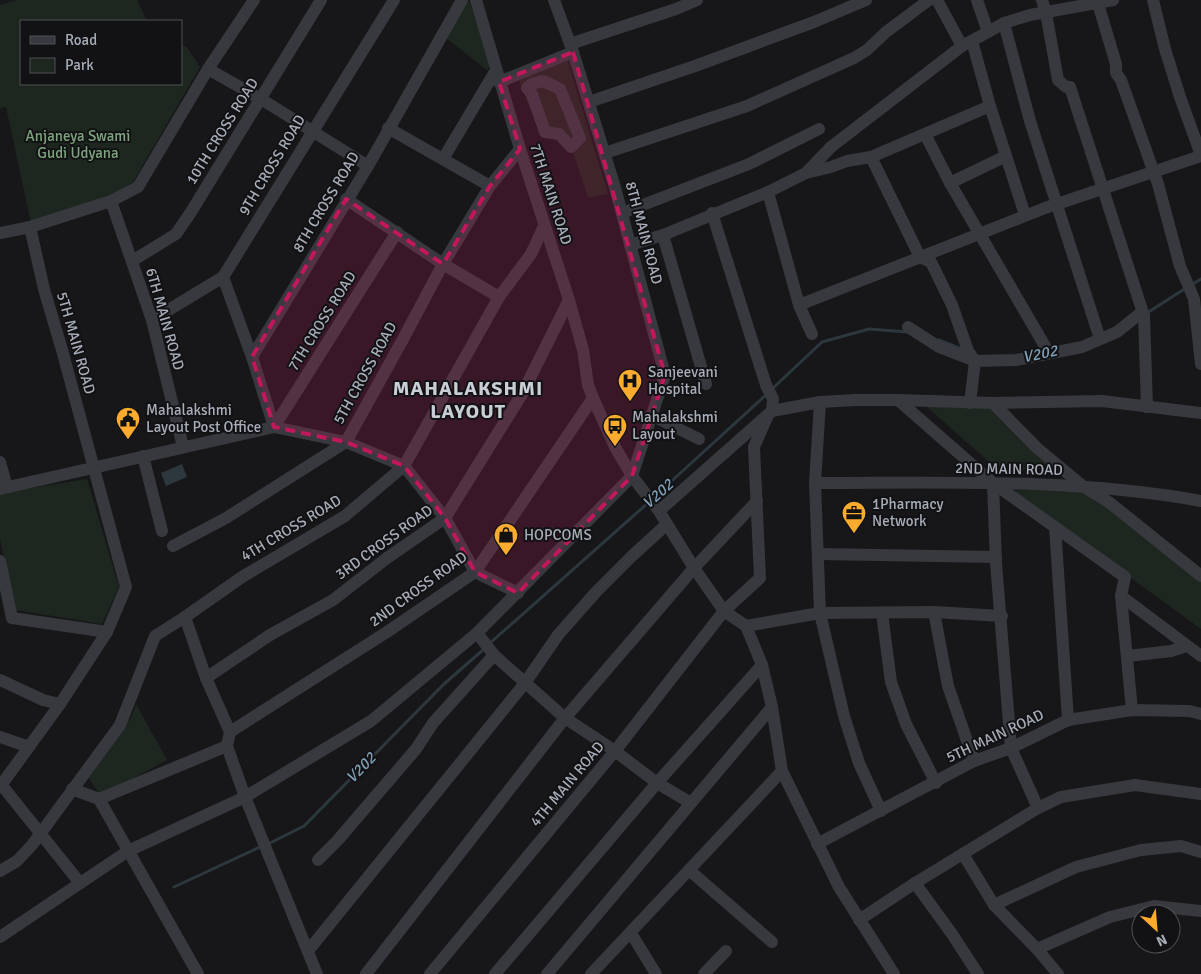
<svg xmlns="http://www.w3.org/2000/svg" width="1201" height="974" font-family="Signika,sans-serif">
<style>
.green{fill:#1e271f}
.water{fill:#2c373e}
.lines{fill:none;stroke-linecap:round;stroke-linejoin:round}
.stream{stroke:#2c373e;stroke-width:3}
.minor{stroke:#37393e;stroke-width:12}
.marked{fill:#c2185b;fill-opacity:0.2;stroke:#c2185b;stroke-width:4;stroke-dasharray:10 6;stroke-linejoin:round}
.labels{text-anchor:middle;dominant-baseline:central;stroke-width:4;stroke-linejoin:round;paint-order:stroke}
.street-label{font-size:15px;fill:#a8aeb9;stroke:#121214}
.park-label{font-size:15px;fill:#7ea57f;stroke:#121214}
.poi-label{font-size:15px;fill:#a8aeb9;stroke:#121214;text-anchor:start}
.water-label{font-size:16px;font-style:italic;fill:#7e9fb6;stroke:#121214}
.district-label{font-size:20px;font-weight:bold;letter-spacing:1px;fill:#c9cdd5;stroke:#121214}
</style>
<rect width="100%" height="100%" fill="#171719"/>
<g class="green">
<polygon points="17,0 137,0 147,21 21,21 21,84 181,84 181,45 187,47 200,67 133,182 110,197 31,223 6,107 0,108 0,5"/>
<polygon points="469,0 491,65 487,70 446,38"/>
<polygon points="567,58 608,194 588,198 571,147 559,134 540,134 518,78"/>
<polygon points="926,406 990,406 1069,468 998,470"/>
<polygon points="87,479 119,587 102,624 16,610 0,539 0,493"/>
<polygon points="1097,485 1201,568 1201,629 1011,491"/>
<polygon points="136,704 167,760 101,796 87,775 131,718"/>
</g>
<polygon class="water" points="182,464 187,477 166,486 161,473"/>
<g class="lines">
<g class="stream">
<polyline points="1191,285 1201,279"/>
<polyline points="1147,313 1186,288"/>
<polyline points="939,340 964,350"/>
<polyline points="771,390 822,342 869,329 907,332"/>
<polyline points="653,498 767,394"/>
<polyline points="489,644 649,502"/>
<polyline points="268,844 304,826 444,684 484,649"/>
<polyline points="174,887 262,846"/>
</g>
<g class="minor">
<polyline points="476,0 520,149 569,300 583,350 588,385 593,398 615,447 632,476 659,511 694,568 724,611 746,626 762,665 772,707 782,771 839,887 894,974"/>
<polyline points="937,0 962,46"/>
<polyline points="977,0 988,32"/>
<polyline points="1042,0 1046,13 1058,80 1066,87 1070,87 1144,316 1147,407"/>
<polyline points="1097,0 1116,64 1116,73 1121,80 1158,184 1180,266 1194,299 1201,364"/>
<polyline points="1153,0 1165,49 1180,97 1201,155"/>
<polyline points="1004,23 1030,121 1100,339"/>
<polyline points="972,41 990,106 1025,215"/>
<polyline points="570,44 676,9 697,0"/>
<polyline points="208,69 261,99 368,166"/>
<polygon points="543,81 560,89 580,138 571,147 559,134 545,132 532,94 527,88 532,84"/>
<polyline points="499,82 573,52"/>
<polyline points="589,102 695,66 814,22 866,0"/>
<polyline points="388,128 490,186"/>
<polyline points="925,134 950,183 1049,353"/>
<polyline points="605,153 747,106 854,58 867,50 886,32 929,0"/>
<polyline points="871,157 920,257 931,262 952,305 968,351 975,361 939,347 908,327"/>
<polyline points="443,159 496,70"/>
<polyline points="806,173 831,167 847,161 871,157 990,106"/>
<polyline points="950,183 1006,156"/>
<polyline points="768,192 799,305 812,334"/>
<polyline points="346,199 443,264 499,297"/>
<polyline points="111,201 152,320 183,447"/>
<polyline points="622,213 749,164 819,129"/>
<polyline points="712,213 766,385 773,399 772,411"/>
<polyline points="0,233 30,227 111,201 138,187 208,69 254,0"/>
<polyline points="663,235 706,384"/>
<polyline points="630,245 663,235 768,192 806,173 831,147 962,46 988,32 1004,23 1030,15 1113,0"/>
<polyline points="132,261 176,234 191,212 321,0"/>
<polyline points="223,277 252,357"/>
<polyline points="799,305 1045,208 1201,156"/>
<polyline points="152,320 223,277 394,0"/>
<polyline points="898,400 993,483 1125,577 1121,596 1201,656"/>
<polyline points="820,402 815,483 820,613 844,716 859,763 881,811"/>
<polyline points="970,403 975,361 1016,360 1082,347 1117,332 1142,312"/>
<polyline points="993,403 1102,401 1201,413"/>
<polyline points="651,415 699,439"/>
<polyline points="274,427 252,357 368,166 462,0"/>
<polyline points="274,427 397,232"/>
<polyline points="143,456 162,531"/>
<polyline points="0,462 7,487"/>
<path d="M815,483C944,483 1074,478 1201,501"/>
<polyline points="993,483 996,563 1011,748 1038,808"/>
<polyline points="0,489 274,427 346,442 404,466 445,518 475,572 518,593"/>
<polyline points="659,511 772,411 820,402 855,400 898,400 993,403 1037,448 1084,487 1110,503 1201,576"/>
<polyline points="1055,527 1068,720"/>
<polyline points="173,546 226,518 346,442 402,341 443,264 490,186 520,149"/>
<polyline points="819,554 996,557"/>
<polyline points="0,561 12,618 107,632"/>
<polyline points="1121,596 1132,710"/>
<polyline points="934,612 948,686 974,761"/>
<polyline points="882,613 891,682 906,724 936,783"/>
<polyline points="185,617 242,577 345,516 404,466 499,297 531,254 544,226"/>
<polyline points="746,626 820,613 934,612 1002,616"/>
<polyline points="477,633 494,655 565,718 615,751 657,783 691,803"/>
<polyline points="1128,656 1171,651 1187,646"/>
<polyline points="206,678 270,635 333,600 387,558 445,518 522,394 569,300"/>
<polyline points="0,680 43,700 60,704"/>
<polyline points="230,732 387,632 475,572 593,398"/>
<polyline points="0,737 29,747"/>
<polyline points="0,783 80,883"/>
<polyline points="2,784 60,704 107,632 126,587 62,350 44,289 30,227"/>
<polyline points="72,789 99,799 198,974"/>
<polyline points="99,799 227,746"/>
<polyline points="817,844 974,761 1011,748 1068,720 1132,710 1189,711 1201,714"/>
<polyline points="963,854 994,905 1037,949 1058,974"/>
<polyline points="318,860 337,841 416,749 433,723 494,655"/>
<polyline points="689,870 772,942"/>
<polyline points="0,871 17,861 32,845 120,725 155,636 185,617 206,678 230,732 227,746 245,797 317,974"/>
<polyline points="915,883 952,934 978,974"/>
<polyline points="994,905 1076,867 1141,850 1181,846 1201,852"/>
<polyline points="859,920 915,883 1038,808 1061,797 1135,785 1201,794"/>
<polyline points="631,933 656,974"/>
<polyline points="0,937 128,851 245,797 371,721 477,633 632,476 665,375 614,184 573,52 554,0"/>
<polyline points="1037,949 1110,917 1154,906 1201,911"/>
<polyline points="308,951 525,683 558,635 596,592 632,556 666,525"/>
<polyline points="366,974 565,718 694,568 757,501"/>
<polyline points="430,974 615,751 724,611 760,578 754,447 768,415"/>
<polyline points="495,974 657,783 762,665"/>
<polyline points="547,974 772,707"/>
<polyline points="591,974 782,771"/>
<polyline points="704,974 726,951"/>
</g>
</g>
<path class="marked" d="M573,52L665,375L632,476L518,593L475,572L445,518L404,466L346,442L274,427L252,357L346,199L443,264L490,186L520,149L499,82Z"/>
<defs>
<symbol id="hospital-pin" viewBox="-11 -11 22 30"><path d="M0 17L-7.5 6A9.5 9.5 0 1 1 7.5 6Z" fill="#fbab2d" stroke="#121214"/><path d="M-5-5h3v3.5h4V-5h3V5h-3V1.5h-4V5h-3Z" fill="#111"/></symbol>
<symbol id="civic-pin" viewBox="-11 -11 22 30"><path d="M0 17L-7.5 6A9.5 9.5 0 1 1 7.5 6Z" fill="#fbab2d" stroke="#121214"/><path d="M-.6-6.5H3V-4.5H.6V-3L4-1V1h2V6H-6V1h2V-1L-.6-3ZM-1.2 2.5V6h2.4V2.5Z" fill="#111"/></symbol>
<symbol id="bus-pin" viewBox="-11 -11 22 30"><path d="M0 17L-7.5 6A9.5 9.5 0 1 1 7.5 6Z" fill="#fbab2d" stroke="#121214"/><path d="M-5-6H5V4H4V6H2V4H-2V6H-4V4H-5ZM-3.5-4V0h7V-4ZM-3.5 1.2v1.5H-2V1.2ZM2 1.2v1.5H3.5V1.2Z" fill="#111"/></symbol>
<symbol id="office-pin" viewBox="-11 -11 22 30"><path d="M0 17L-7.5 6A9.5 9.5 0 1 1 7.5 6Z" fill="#fbab2d" stroke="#121214"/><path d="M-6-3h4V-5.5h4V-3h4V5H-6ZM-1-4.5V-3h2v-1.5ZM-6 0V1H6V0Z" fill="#111"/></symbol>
<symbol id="shop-pin" viewBox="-11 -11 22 30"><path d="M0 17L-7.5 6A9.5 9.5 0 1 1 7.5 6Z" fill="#fbab2d" stroke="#121214"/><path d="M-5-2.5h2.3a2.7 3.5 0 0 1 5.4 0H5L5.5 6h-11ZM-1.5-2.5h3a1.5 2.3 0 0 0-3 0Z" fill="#111"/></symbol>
</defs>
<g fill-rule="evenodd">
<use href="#hospital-pin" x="616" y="367" width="28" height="38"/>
<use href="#civic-pin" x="114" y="405" width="28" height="38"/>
<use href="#bus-pin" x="601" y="412" width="28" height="38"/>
<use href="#office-pin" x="840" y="499" width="28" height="38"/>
<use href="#shop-pin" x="492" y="521" width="28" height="38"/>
</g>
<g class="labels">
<g class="street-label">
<text transform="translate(222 131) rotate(-58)">10TH CROSS ROAD</text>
<text transform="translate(272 165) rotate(-59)">9TH CROSS ROAD</text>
<text transform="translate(551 194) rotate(72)">7TH MAIN ROAD</text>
<text transform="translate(326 202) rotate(-59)">8TH CROSS ROAD</text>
<text transform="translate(644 233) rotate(75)">8TH MAIN ROAD</text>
<text transform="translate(165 319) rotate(74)">6TH MAIN ROAD</text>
<text transform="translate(322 321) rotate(-58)">7TH CROSS ROAD</text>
<text transform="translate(76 343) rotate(74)">5TH MAIN ROAD</text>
<text transform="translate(365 373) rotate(-61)">5TH CROSS ROAD</text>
<text transform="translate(1009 469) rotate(1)">2ND MAIN ROAD</text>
<text transform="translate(291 528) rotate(-31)">4TH CROSS ROAD</text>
<text transform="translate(384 542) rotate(-36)">3RD CROSS ROAD</text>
<text transform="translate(418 589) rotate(-36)">2ND CROSS ROAD</text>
<text transform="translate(995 736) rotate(-25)">5TH MAIN ROAD</text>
<text transform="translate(567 784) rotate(-50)">4TH MAIN ROAD</text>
</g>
<g class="park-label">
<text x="78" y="136">Anjaneya Swami<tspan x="78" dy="17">Gudi Udyana</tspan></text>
</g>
<g class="poi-label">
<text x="648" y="372">Sanjeevani<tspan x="648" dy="17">Hospital</tspan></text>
<text x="146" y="410">Mahalakshmi<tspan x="146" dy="17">Layout Post Office</tspan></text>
<text x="632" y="417">Mahalakshmi<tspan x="632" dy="17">Layout</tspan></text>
<text x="872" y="504">1Pharmacy<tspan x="872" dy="17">Network</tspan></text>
<text x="524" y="535">HOPCOMS</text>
</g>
<g class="water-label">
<text transform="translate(1040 354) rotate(-12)">V202</text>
<text transform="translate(658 494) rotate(-42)">V202</text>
<text transform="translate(361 768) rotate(-46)">V202</text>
</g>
<g class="district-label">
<text x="468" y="388">MAHALAKSHMI<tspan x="468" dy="23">LAYOUT</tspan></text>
</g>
</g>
<rect x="20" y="20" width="162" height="65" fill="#121214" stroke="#4e5056"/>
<rect x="30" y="36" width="25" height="8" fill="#37393e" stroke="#4e5056"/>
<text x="65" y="45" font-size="15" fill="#a8aeb9">Road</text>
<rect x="30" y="58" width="25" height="15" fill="#1e271f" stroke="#4e5056"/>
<text x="65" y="70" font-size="15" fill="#a8aeb9">Park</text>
<g transform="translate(1156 929) rotate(154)"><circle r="24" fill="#121214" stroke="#4e5056"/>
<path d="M0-4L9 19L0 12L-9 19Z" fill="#fbab2d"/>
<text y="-8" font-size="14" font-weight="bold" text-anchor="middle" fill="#a8aeb9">N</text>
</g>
</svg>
